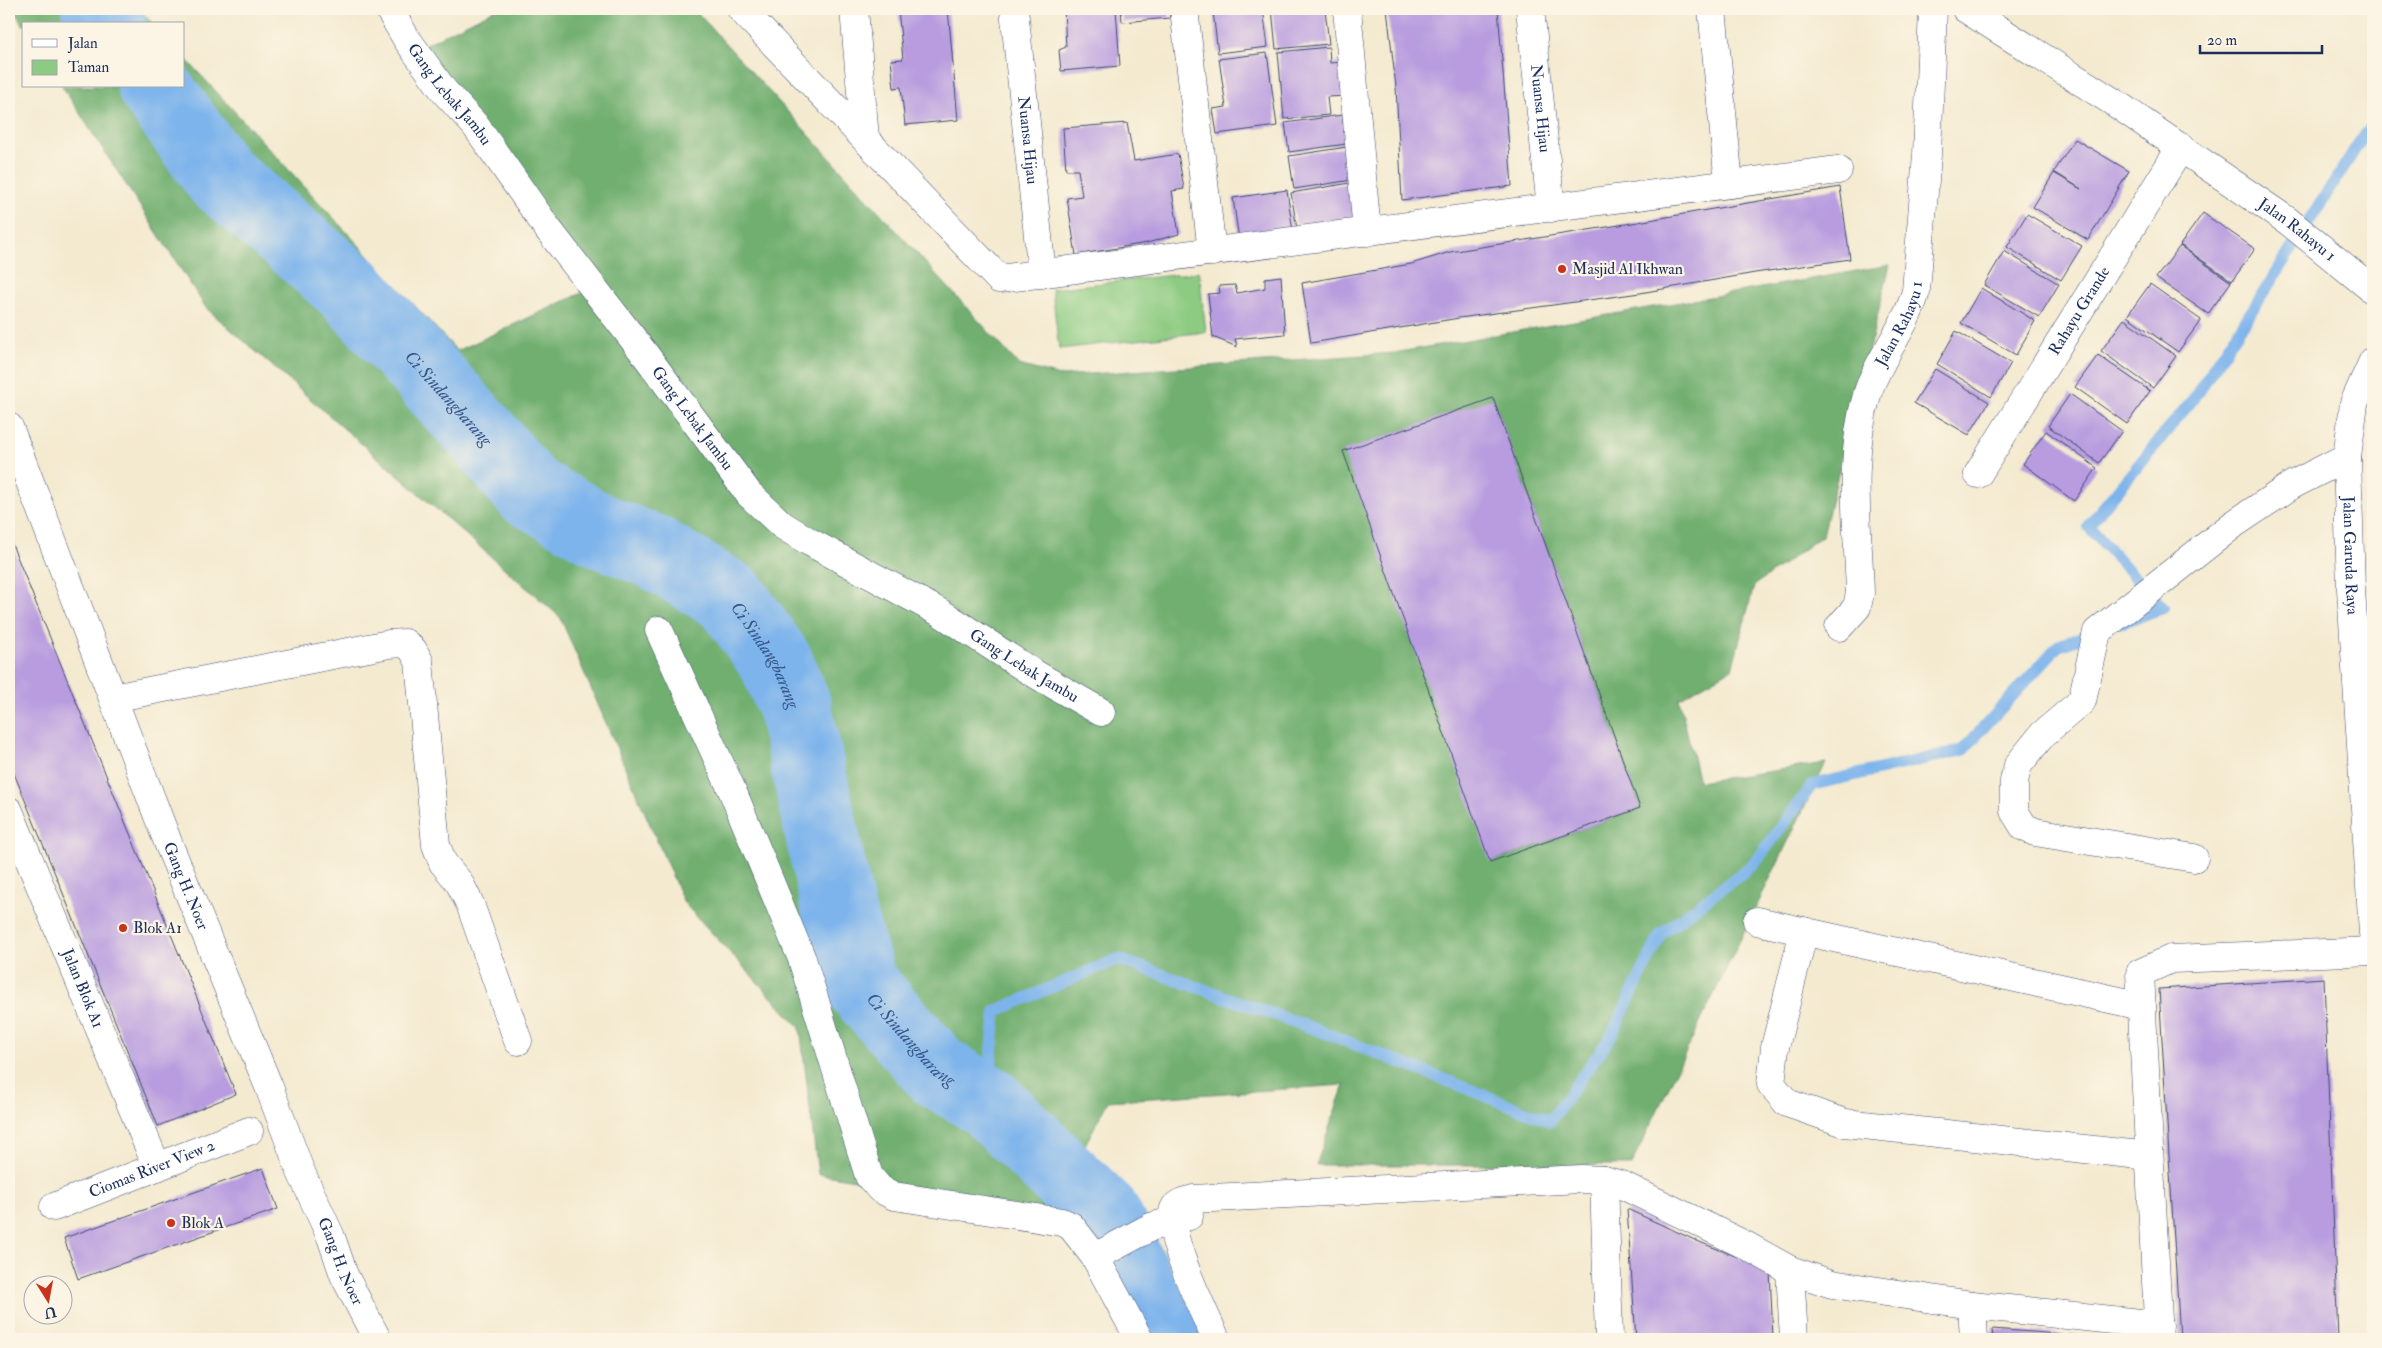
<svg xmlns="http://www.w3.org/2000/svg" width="2382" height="1348" font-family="'IM FELL Double Pica',serif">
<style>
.green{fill:#8ccb81;stroke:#547d70}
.forest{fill:#71af6f;stroke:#466f66;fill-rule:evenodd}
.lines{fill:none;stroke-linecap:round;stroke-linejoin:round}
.stream{stroke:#7db4ec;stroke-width:12}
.river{stroke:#7db4ec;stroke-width:74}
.building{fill:#b89cdf}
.street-casing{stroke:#3c4b6f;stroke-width:29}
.street{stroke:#fff;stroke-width:28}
.poi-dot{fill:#c8321e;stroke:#fcf5e5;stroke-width:2}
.labels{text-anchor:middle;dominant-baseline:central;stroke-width:4.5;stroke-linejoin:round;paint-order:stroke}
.street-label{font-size:16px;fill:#1b2f5e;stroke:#fcf5e5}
.poi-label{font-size:16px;fill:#1b2f5e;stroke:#fcf5e5;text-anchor:start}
.water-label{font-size:18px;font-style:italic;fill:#385789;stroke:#fcf5e5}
</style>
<rect width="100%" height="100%" fill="#fcf5e5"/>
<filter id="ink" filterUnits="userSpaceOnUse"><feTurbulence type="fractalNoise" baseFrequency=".02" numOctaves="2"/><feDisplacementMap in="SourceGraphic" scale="10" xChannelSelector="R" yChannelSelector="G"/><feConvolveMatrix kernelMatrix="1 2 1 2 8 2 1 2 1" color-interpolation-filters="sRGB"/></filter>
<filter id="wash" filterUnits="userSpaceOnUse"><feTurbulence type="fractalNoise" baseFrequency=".0096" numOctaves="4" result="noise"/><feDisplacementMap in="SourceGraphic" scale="20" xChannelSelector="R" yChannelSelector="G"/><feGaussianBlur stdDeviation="1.12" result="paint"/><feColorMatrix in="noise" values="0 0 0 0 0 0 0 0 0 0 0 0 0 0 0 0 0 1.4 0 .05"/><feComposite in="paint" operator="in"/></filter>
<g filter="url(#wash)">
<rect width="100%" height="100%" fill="#f4ead0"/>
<polygon class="green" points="1199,272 1206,332 1059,349 1052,289"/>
<g class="forest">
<polygon points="12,9 139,9 153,24 24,24 24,26"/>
<path d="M496,9H694L1019,365L1060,376L1394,353L1890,265L1823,535L1754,586L1732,669L1679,699L1699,782L1826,763L1631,1165H1316L1344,1085L1108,1101L1050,1212L818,1174L800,1028L684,903L560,617L206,308L62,86H184V57L457,351L584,292L422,46ZM1493,398L1640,808L1491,862L1344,451Z"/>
</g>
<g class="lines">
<g class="stream">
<polyline points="2123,622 2163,608 2088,526 2194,398 2257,303 2359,143 2373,125"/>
<polyline points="987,1101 996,1011 1118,959 1323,1032 1550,1121 1610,1038 1661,934 1755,863 1812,785 1963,750 2058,646 2097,632"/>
</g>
<g class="river">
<polyline points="98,9 109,24"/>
<path id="s1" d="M154,86L220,177L351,290L483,436L529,491L601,531L654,552L731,598L776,662L795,708L839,913L861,985L938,1072L987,1101L1103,1213L1165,1339"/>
</g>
</g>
<g id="blocks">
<g class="building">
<polygon points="898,9 948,9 958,120 905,125 901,87 894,88 891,60 903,59"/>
<polygon points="1064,9 1116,9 1120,66 1061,71 1059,50 1066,47"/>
<polygon points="1121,9 1169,9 1170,18 1122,22"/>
<polygon points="1245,9 1263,9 1268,47 1218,53 1213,12"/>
<polygon points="1272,9 1325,9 1329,44 1276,49"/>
<polygon points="1387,9 1498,9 1512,186 1402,200 1396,87"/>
<polygon points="1329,47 1330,63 1344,62 1347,96 1327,97 1329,115 1284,119 1278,52"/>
<polygon points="1267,53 1277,126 1217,134 1213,109 1226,107 1219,59"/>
<polygon points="1342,115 1346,144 1289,152 1285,123"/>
<polygon points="1127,123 1134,161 1178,154 1184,189 1172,191 1179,234 1147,243 1076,255 1067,198 1082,196 1078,170 1066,170 1063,128"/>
<polygon points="2075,139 2129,171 2088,240 2033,207 2054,173 2081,189 2054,172"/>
<polygon points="1347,147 1352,180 1294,189 1289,156"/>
<polygon points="1350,183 1356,219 1297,229 1291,193"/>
<polygon points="1840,187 1850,259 1755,273 1640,293 1459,318 1311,343 1302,283 1411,264 1450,252 1632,223"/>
<polygon points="1287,190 1293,232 1239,240 1233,198"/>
<polygon points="2203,213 2255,249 2232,281 2180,245"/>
<polygon points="2027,214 2082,246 2061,280 2007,247"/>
<polygon points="2180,246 2231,282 2208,314 2156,278"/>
<polygon points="2004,251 2059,284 2039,317 1984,285"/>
<polygon points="1281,276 1285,334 1235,339 1237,347 1213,337 1208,294 1220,293 1219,286 1235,285 1237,293 1265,288 1265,278"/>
<polygon points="2150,284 2201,320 2178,352 2127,316"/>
<polygon points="1981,288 2035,321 2016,355 1961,323"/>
<polygon points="2124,319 2176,356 2153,388 2101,351"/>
<polygon points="1956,331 2011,363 1991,397 1937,364"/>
<polygon points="2098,355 2150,391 2127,424 2075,387"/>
<polygon points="1935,369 1989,402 1969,435 1914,403"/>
<polygon points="2070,394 2122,431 2099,463 2048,426"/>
<polygon points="1493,398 1640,808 1490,862 1343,451"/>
<polygon points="2046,431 2097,468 2074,501 2023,464"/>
<polygon points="9,537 236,1094 158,1126 9,761"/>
<polygon points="2324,978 2338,1339 2180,1339 2159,989"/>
<polygon points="263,1168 278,1209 78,1279 64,1238"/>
<polygon points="1627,1209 1697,1241 1770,1270 1773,1339 1636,1339"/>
<polygon points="1992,1329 2112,1338 2112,1339 1993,1339"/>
</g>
</g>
</g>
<g filter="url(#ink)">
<use href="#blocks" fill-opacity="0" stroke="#3c4b6f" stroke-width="1"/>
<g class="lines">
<defs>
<g id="street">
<path id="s2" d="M389,9L406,38L444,91L475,125L548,229L644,353L749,494L782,525L808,541L941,613L1030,671L1101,712"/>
<polyline points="741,9 999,279 1838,170"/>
<polyline points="854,9 865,139"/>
<path id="s3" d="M1014,9L1042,274"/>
<polyline points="1184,9 1212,252"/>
<polyline points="1347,9 1367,232"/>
<path id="s4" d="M1530,9L1551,208"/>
<polyline points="1712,9 1729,184"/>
<path id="s5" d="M1966,9L2118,105L2288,221L2373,290"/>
<path id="s6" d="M2373,361L2354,403L2347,457L2351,589L2373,933"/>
<path id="s7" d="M9,427L169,845L269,1087L300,1170L331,1237L344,1275L377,1339"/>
<path id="s8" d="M1978,474L2181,147"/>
<path id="s9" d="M1839,627L1857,607L1860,593C1858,527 1848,459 1867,395C1878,358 1906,329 1916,291L1927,155L1933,9"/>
<polyline points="659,630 732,790 802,959 869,1176 880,1189 894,1196 1062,1222 1071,1226 1095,1257 1151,1227 1189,1216"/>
<polyline points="113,698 389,644 405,643 413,650 419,661 436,845 443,863 459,882 470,904 518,1041"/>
<path id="s10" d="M9,811L157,1167"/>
<polyline points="2194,858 2035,832 2024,827 2014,811 2014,781 2018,765 2043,734 2082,701 2097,632 2234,524 2292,485 2347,457"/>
<polyline points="1757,921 2142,1006"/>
<polyline points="1804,931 1775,1047 1771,1084 1787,1103 1845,1123 2149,1156"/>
<polyline points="1604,1180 1609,1339"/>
<path id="s11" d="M54,1207L249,1131"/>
<polyline points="1095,1257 1139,1339"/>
<polyline points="1790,1270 1794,1339"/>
<polyline points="1972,1305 1974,1339"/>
<path d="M1216,1339C1206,1316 1161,1227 1175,1207C1179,1202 1187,1201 1193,1199L1581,1179L1604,1180L1624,1186L1745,1245L1790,1270L1832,1284L1972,1305L2159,1325"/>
<polyline points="2159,1339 2140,973 2171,959 2373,951"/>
</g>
</defs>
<use href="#street" class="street-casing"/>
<use href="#street" class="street"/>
</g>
</g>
<g class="poi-dot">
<circle cx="1562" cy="269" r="5"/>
<circle cx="123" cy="928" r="5"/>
<circle cx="171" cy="1223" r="5"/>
</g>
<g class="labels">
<g class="street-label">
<text stroke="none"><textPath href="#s2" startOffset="105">Gang Lebak Jambu</textPath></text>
<text stroke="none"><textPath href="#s4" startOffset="100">Nuansa Hijau</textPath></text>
<text stroke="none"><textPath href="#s3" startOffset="132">Nuansa Hijau</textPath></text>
<text stroke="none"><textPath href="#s5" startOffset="398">Jalan Rahayu 1</textPath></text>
<text stroke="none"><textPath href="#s8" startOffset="192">Rahayu Grande</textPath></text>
<text stroke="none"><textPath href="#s9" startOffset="319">Jalan Rahayu 1</textPath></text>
<text stroke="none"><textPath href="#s2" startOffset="510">Gang Lebak Jambu</textPath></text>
<text stroke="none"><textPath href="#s6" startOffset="199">Jalan Garuda Raya</textPath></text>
<text stroke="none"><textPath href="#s2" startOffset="930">Gang Lebak Jambu</textPath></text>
<text stroke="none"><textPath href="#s7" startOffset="492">Gang H. Noer</textPath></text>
<text stroke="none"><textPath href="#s10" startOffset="192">Jalan Blok A1</textPath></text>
<text stroke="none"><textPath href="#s11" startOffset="105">Ciomas River View 2</textPath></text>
<text stroke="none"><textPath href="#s7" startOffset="898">Gang H. Noer</textPath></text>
</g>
<g class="poi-label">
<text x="1572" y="269">Masjid Al Ikhwan</text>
<text x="133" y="928">Blok A1</text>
<text x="181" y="1223">Blok A</text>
</g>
<g class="water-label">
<text stroke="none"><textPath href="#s1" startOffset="431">Ci Sindangbarang</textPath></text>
<text stroke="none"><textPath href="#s1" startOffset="850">Ci Sindangbarang</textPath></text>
<text stroke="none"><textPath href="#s1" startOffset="1270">Ci Sindangbarang</textPath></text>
</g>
</g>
<rect width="2382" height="1348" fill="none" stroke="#fcf5e5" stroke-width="30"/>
<rect x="22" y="22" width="162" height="65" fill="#fcf5e5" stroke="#a2a6af"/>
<rect x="32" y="39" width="25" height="8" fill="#ffffff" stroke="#a2a6af"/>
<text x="68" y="48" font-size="15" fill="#1b2f5e">Jalan</text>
<rect x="32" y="60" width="25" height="15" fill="#8ccb81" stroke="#a2a6af"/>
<text x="68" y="72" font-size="15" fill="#1b2f5e">Taman</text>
<g transform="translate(48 1300) rotate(169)"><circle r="24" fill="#fcf5e5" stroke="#a2a6af"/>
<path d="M0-4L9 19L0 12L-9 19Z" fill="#c8321e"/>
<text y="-8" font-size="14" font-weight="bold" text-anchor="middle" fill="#1b2f5e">U</text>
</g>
<path d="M2200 45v8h122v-8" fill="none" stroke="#1b2f5e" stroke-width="2.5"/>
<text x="2207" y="45" font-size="15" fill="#1b2f5e" stroke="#fcf5e5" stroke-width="4" paint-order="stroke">20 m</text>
</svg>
